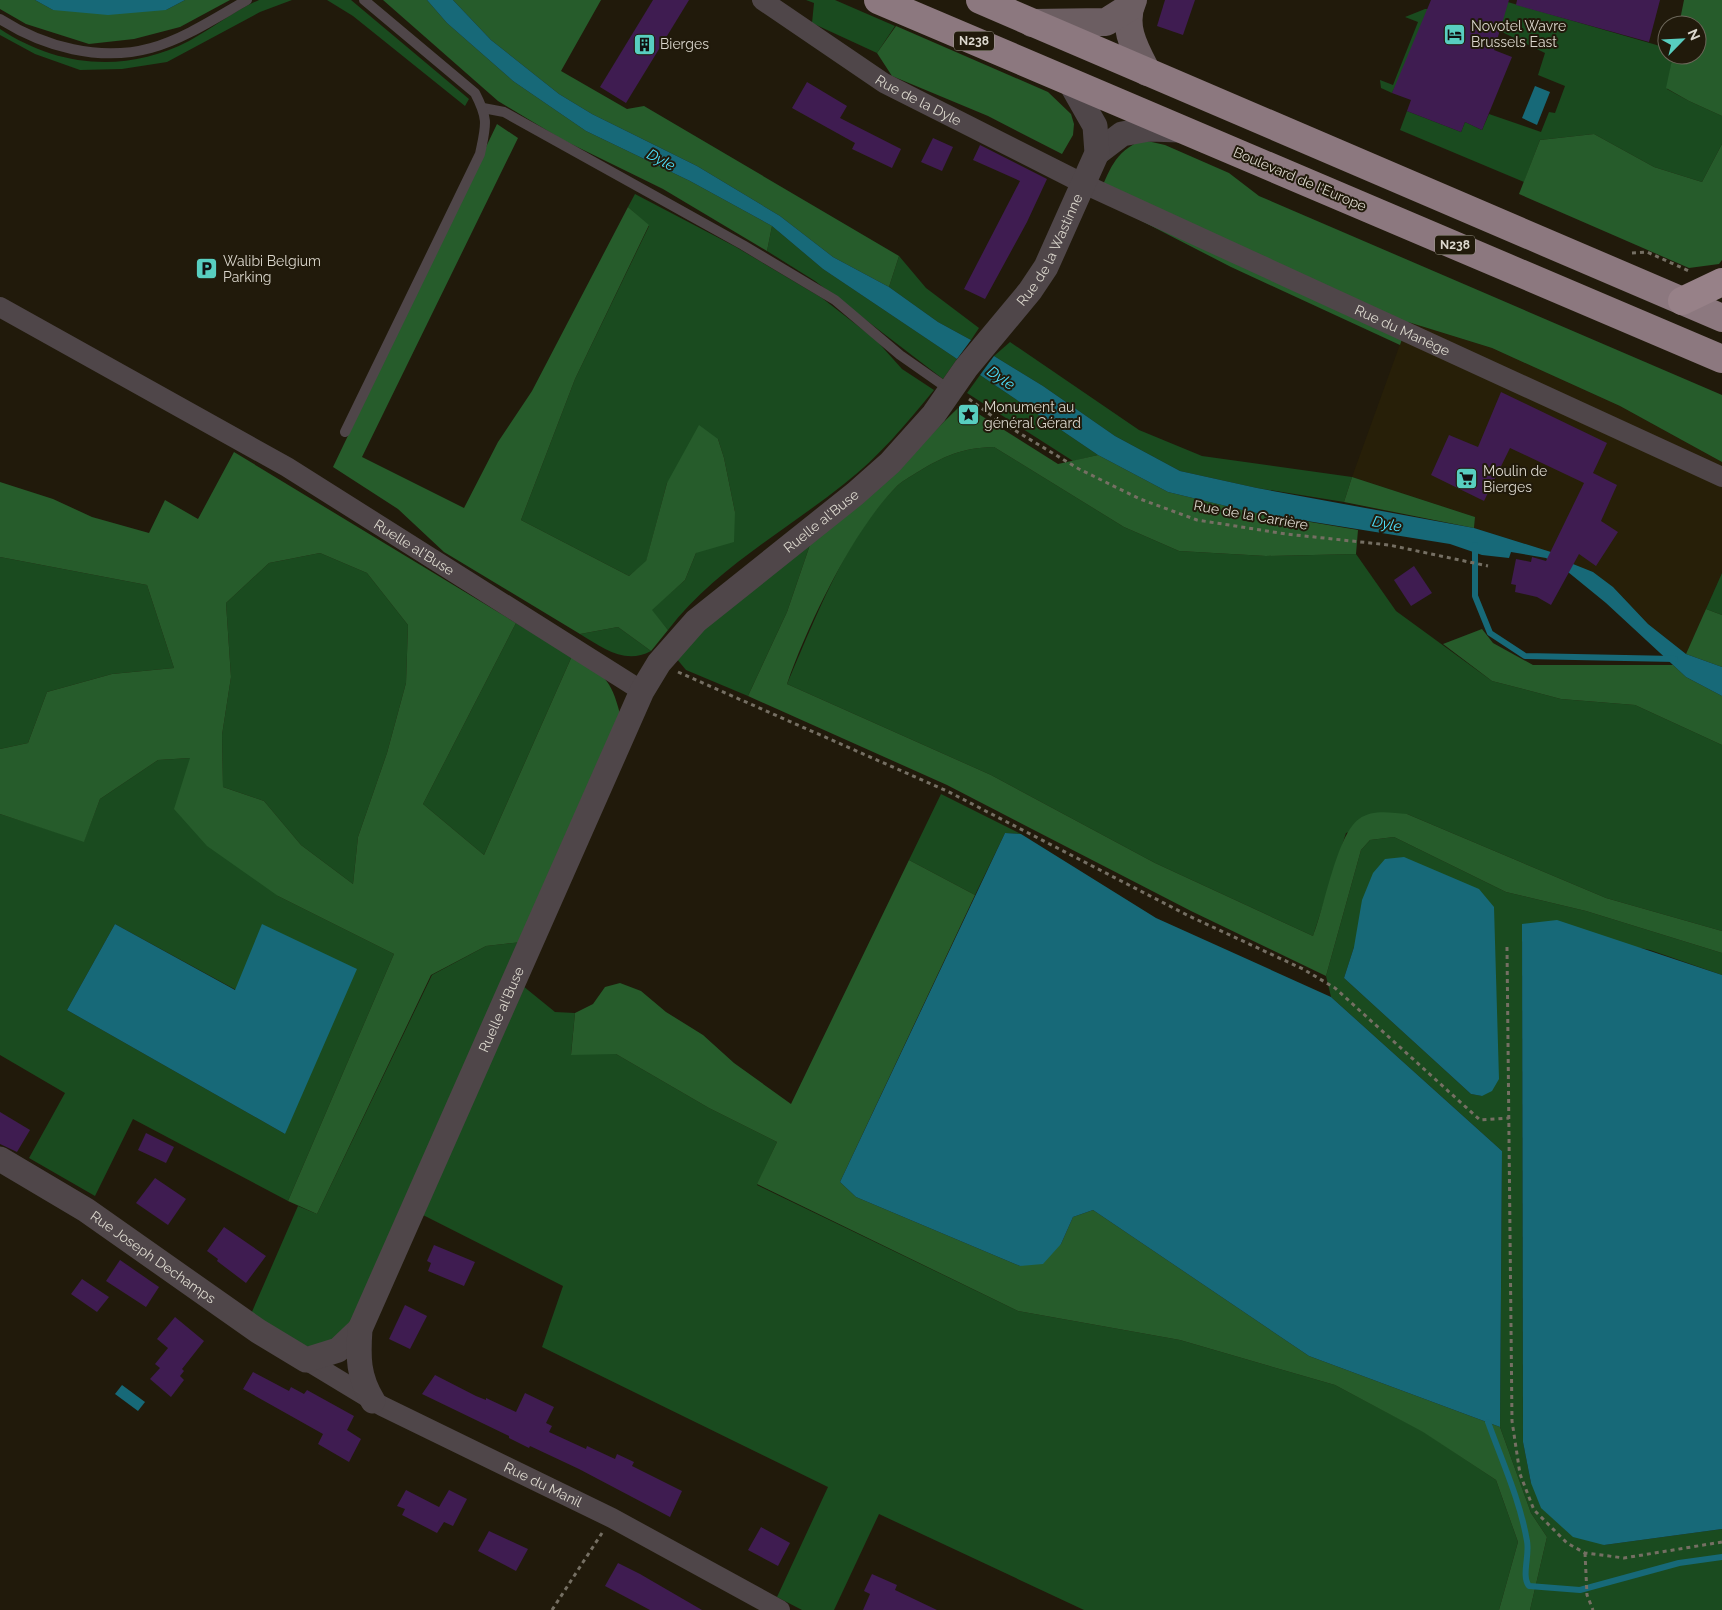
<svg xmlns="http://www.w3.org/2000/svg" width="1722" height="1610" font-family="Raleway,sans-serif">
<style>
.built{fill:#271f08}
.green{fill:#1a4b1f;fill-rule:evenodd}
.forest{fill:#265c2b;fill-rule:evenodd}
.water{fill:#176978}
.lines{fill:none;stroke-linecap:round;stroke-linejoin:round}
.stream{stroke:#176978;stroke-width:6}
.building{fill:#3f1c51}
.path{stroke:#756f63;stroke-width:3;stroke-dasharray:4 4;stroke-linecap:butt}
.service{stroke:#4f4649;stroke-width:10}
.minor{stroke:#4f4649;stroke-width:20}
.tertiary{stroke:#4f4649;stroke-width:25}
.secondary{stroke:#6c5e62;stroke-width:28}
.trunk{stroke:#8c787f;stroke-width:28}
.motorway{stroke:#978188;stroke-width:28}
.labels{text-anchor:middle;dominant-baseline:central;stroke-width:4;stroke-linejoin:round;paint-order:stroke}
.shield{fill:#211a0b;stroke:#a39e93;stroke-width:1}
.shield-label{font-size:12px;font-weight:bold;fill:#dbd7cd}
.poi-label{font-size:14px;fill:#dbd7cd;stroke:#211a0b;text-anchor:start}
.street-label{font-size:14px;fill:#dbd7cd;stroke:#211a0b}
.water-label{font-size:15px;font-style:italic;fill:#4ddffb;stroke:#211a0b}
</style>
<rect width="100%" height="100%" fill="#211a0b"/>
<polygon class="built" points="1408,322 1492,348 1620,406 1722,462 1722,573 1686,654 1648,624 1613,587 1593,572 1573,564 1551,552 1474,528 1475,517 1352,477"/>
<g class="green">
<path d="M259,0H292L260,12L167,62L122,69L80,70L35,54L0,35V29C59,68 127,73 189,41C213,28 234,11 259,0Z"/>
<polygon points="327,0 351,0 469,99 465,106 353,16"/>
<polygon points="806,0 835,0 895,26 877,53 812,23 814,3"/>
<polygon points="1504,1 1667,48 1667,55 1673,55 1667,89 1689,101 1722,116 1722,144 1702,182 1654,167 1594,134 1540,140 1524,182 1400,130 1407,111 1461,132 1465,122 1482,130 1489,114 1541,132 1549,112 1555,113 1565,86 1538,75 1545,53 1500,31"/>
<polygon points="1425,9 1434,9 1392,93 1381,88 1380,80 1393,85 1418,22 1405,17"/>
<path d="M635,194L736,247L822,298L876,340L902,369L934,390C906,424 879,457 844,484C785,531 715,569 668,630L651,610L685,580L696,553L735,512L724,458L718,439L667,483L646,562L629,576L521,520L575,379L649,226L628,207Z"/>
<polygon points="772,226 823,269 957,359 943,379 815,281 767,251"/>
<polygon points="899,256 926,288 979,328 971,340 938,322 889,287"/>
<polygon points="1010,342 1139,430 1202,456 1352,477 1344,502 1257,488 1180,471 1115,436 1043,386 994,356"/>
<polygon points="980,375 1098,455 1073,461 967,393"/>
<path d="M994,447L1124,527L1179,551L1266,556L1356,554L1396,611L1492,681L1561,699L1635,705L1722,745V931L1606,898L1407,814L1346,833L1313,936L1155,863L991,775L787,684C816,617 845,538 897,486C902,481 910,477 916,473C944,456 961,448 994,447Z"/>
<polygon points="813,536 787,612 748,696 686,670 676,658 702,625"/>
<polygon points="320,553 367,573 408,625 406,683 387,753 358,837 353,884 301,845 264,801 223,787 222,735 231,677 226,603 269,563"/>
<polygon points="0,557 147,585 174,668 112,674 47,692 28,743 0,749"/>
<polygon points="1722,573 1722,615 1706,609"/>
<polygon points="516,623 572,656 484,855 423,804"/>
<path d="M618,627L651,651C625,665 603,648 580,634Z"/>
<path d="M190,758L278,896L394,954L288,1201L133,1119L95,1196L29,1158L65,1093L0,1055V814L84,841L100,799L158,760ZM115,924L236,990L285,1134L67,1010Z"/>
<polygon points="941,794 1021,834 1005,833 975,895 909,860"/>
<path d="M1394,837L1506,892L1586,911L1722,953V975L1650,950L1522,924L1523,1442L1531,1483L1604,1545L1722,1529V1610H1530L1547,1537L1531,1513L1500,1427L1502,1151L1331,997L1326,976L1361,850L1370,840ZM1354,947L1482,1096L1471,1094L1344,978Z"/>
<polygon points="522,942 351,1332 319,1348 300,1345 251,1314 298,1206 317,1214 432,975 486,946"/>
<polygon points="523,986 555,1012 575,1013 571,1054 616,1054 709,1108 777,1142 757,1185 1018,1311 1180,1340 1335,1385 1424,1432 1496,1480 1518,1542 1499,1610 1084,1610 879,1514 834,1610 802,1610 777,1597 828,1487 542,1347 563,1286 423,1215"/>
</g>
<g class="forest">
<polygon points="0,0 35,0 53,10 166,10 185,0 230,0 180,27 134,39 89,44 26,24 0,9"/>
<polygon points="383,0 427,0 447,23 513,81 586,131 690,181 772,226 767,251 663,189 563,140 498,101"/>
<polygon points="453,0 601,0 561,71 627,109 644,106 899,256 889,287 833,257 780,216 697,166 592,114 559,94 491,40"/>
<polygon points="1684,0 1722,0 1722,116 1689,101 1666,88 1673,55 1697,55 1697,25 1679,25"/>
<polygon points="896,26 1048,92 1071,114 1074,124 1073,135 1062,154 988,116 892,76 877,53"/>
<polygon points="497,124 518,138 362,457 464,508 498,442 532,391 628,207 649,225 575,379 521,520 629,576 646,561 667,483 699,425 718,439 724,458 735,512 734,542 696,553 685,580 652,610 668,630 651,651 618,627 580,634 444,552 398,509 333,467"/>
<polygon points="1594,134 1654,167 1702,182 1722,144 1722,260 1719,264 1689,268 1519,194 1540,140"/>
<path d="M1143,140L1165,145L1229,173L1259,196L1722,395V462L1620,406L1492,348L1408,322L1400,345L1231,267L1097,198C1110,171 1113,152 1143,140Z"/>
<path d="M958,408L977,413L1058,464L1098,455L1168,492L1251,512L1358,530L1356,554L1266,556L1179,551L1124,527L994,447C961,448 944,456 916,473C910,477 902,481 897,486C853,530 808,624 787,684L991,775L1155,863L1313,936C1324,909 1337,834 1359,819C1373,809 1391,813 1407,814L1606,898L1722,931V953L1586,911L1506,892L1394,837L1370,840L1361,850L1326,976L1191,911L947,785L748,696L787,612L813,536L901,464Z"/>
<path d="M234,452L516,623L423,804L484,855L572,656C603,674 611,678 620,714L522,942L486,946L431,975L317,1214L288,1201L394,954L278,896L207,846L174,809L190,758L158,760L100,799L84,842L0,814V749L28,743L47,692L112,674L174,668L147,585L0,557V482L53,499L92,517L149,533L165,500L198,519ZM320,553L367,573L408,625L406,683L387,753L358,837L353,884L301,845L264,801L223,787L222,735L231,677L226,603L269,563Z"/>
<polygon points="1352,477 1475,517 1474,528 1344,502"/>
<polygon points="1706,609 1722,615 1722,667 1686,654"/>
<polygon points="1482,629 1493,643 1533,665 1673,665 1686,677 1722,696 1722,745 1635,705 1561,699 1492,681 1443,644"/>
<polygon points="909,860 975,895 840,1182 856,1197 1020,1266 1061,1244 1073,1217 1093,1210 1309,1356 1500,1427 1531,1513 1547,1537 1530,1610 1499,1610 1518,1542 1496,1480 1423,1432 1335,1385 1180,1340 1018,1311 757,1184 777,1142 709,1108 616,1054 571,1055 575,1013 593,1004 605,987 620,983 641,991 666,1012 703,1035 734,1063 791,1104"/>
</g>
<g class="water">
<polygon points="35,0 185,0 166,10 108,15 53,10"/>
<polygon points="427,0 453,0 491,40 559,94 592,114 697,166 780,216 833,257 889,287 938,322 971,340 957,359 823,269 772,226 690,181 586,131 513,81 447,23"/>
<polygon points="1535,86 1550,92 1537,125 1522,118"/>
<polygon points="994,356 1043,386 1115,436 1180,471 1257,488 1474,528 1551,552 1573,564 1593,572 1613,587 1648,624 1686,654 1722,667 1722,696 1686,677 1606,603 1568,572 1546,558 1511,552 1509,558 1482,555 1450,544 1251,512 1168,492 1098,455 980,375"/>
<polygon points="1005,833 1021,834 1156,918 1331,997 1502,1151 1500,1427 1309,1356 1093,1210 1073,1217 1061,1244 1043,1264 1020,1266 856,1197 840,1182"/>
<polygon points="1404,857 1479,889 1494,907 1499,1079 1492,1091 1482,1096 1471,1094 1344,978 1354,947 1362,900 1373,873 1385,859"/>
<polygon points="1557,920 1722,975 1722,1529 1604,1545 1573,1537 1541,1508 1531,1483 1523,1442 1522,924"/>
<polygon points="115,924 235,990 262,924 357,969 285,1134 67,1010"/>
<polygon points="122,1385 145,1402 138,1411 115,1394"/>
</g>
<g class="lines">
<g class="stream">
<polyline points="1475,545 1475,596 1490,633 1525,656 1675,659"/>
<path d="M1488,1422C1502,1461 1520,1500 1527,1541C1530,1555 1521,1576 1529,1586L1580,1590L1679,1563L1722,1557"/>
</g>
</g>
<g class="building">
<polygon points="653,0 689,0 626,103 600,87"/>
<polygon points="1165,0 1195,0 1183,35 1157,26"/>
<polygon points="1431,0 1509,0 1494,50 1512,57 1482,130 1465,122 1461,132 1407,111 1411,100 1392,93"/>
<polygon points="1517,0 1660,0 1649,42 1516,5"/>
<polygon points="807,82 847,106 840,118 901,149 892,168 852,149 855,143 792,108"/>
<polygon points="933,138 953,147 942,171 921,162"/>
<polygon points="980,145 1047,179 1027,222 985,299 964,289 1020,181 973,160"/>
<polygon points="1501,392 1607,443 1593,473 1617,485 1601,521 1618,532 1596,566 1579,554 1551,605 1537,597 1515,592 1516,585 1511,584 1516,559 1531,562 1532,557 1546,561 1584,483 1510,448 1484,501 1431,475 1449,435 1478,447"/>
<polygon points="1414,566 1432,593 1411,606 1394,580"/>
<polygon points="0,1112 30,1130 17,1152 0,1144"/>
<polygon points="146,1133 174,1147 166,1163 138,1150"/>
<polygon points="155,1178 186,1199 168,1225 136,1203"/>
<polygon points="224,1227 266,1256 246,1283 217,1261 218,1259 207,1251"/>
<polygon points="434,1245 475,1262 464,1286 428,1271 431,1263 427,1261"/>
<polygon points="120,1260 159,1287 146,1307 106,1281"/>
<polygon points="82,1279 109,1297 97,1312 71,1294"/>
<polygon points="405,1305 427,1316 410,1349 389,1339"/>
<polygon points="175,1317 204,1341 182,1369 184,1371 180,1376 184,1380 171,1397 150,1379 160,1368 155,1364 168,1348 157,1339"/>
<polygon points="253,1372 289,1391 291,1387 304,1394 307,1390 354,1416 347,1430 361,1439 349,1462 318,1444 323,1434 243,1389"/>
<polygon points="435,1375 476,1396 486,1400 486,1398 516,1412 525,1393 554,1407 546,1423 552,1426 549,1432 586,1449 587,1446 615,1459 617,1454 634,1462 632,1466 682,1491 670,1517 579,1469 530,1446 529,1448 509,1438 509,1436 422,1394"/>
<polygon points="406,1490 439,1507 449,1490 467,1499 453,1526 444,1522 437,1533 402,1515 405,1509 397,1506"/>
<polygon points="761,1527 790,1543 778,1566 748,1550"/>
<polygon points="489,1531 528,1549 516,1571 478,1551"/>
<polygon points="618,1563 640,1574 702,1610 650,1610 605,1586"/>
<polygon points="872,1574 897,1585 895,1590 937,1610 863,1610 870,1594 864,1591"/>
</g>
<g class="lines">
<g class="path">
<polyline points="1632,253 1647,252 1689,271"/>
<polyline points="969,399 996,419 1079,469 1140,499 1197,520 1286,534 1389,545 1488,566"/>
<polyline points="678,672 947,791 1189,916 1303,969 1335,988 1480,1120 1509,1118"/>
<polyline points="1507,947 1512,1421 1520,1474 1534,1510 1567,1543 1585,1553 1624,1558 1722,1542"/>
<polyline points="1585,1553 1587,1595 1593,1610"/>
<polyline points="552,1610 602,1533"/>
</g>
<g class="service">
<path d="M0,19C44,47 100,62 151,48C184,39 217,17 247,0"/>
<polyline points="483,108 504,112 743,245 835,300 900,355 950,390"/>
<path d="M345,432L480,154C486,125 489,120 475,93L364,0"/>
</g>
<g class="minor">
<path id="s1" d="M762,0L884,83L1084,184L1722,477"/>
<path id="s2" d="M0,307L287,467L642,691"/>
<path id="s3" d="M306,1360L382,1406L612,1518L780,1610"/>
</g>
<g class="tertiary">
<polyline points="1097,153 1122,134 1149,129 1180,130"/>
<path id="s4" d="M0,1159L86,1210L258,1331L306,1360L338,1350L360,1329"/>
<path id="s5" d="M373,1401C358,1377 358,1357 360,1329L642,691L659,663L696,621L855,494L890,463L934,414L966,368L1030,291L1046,267L1097,153L1095,126L1070,82"/>
</g>
<g class="secondary">
<path d="M1133,0C1121,25 1135,49 1147,72"/>
<polyline points="1032,23 1106,22 1130,7"/>
</g>
<g class="trunk">
<polyline points="878,0 1722,359"/>
<polyline points="980,0 1722,318"/>
</g>
<polyline class="motorway" points="1682,301 1722,282"/>
</g>
<defs>
<symbol id="hotel-square" viewBox="-11 -11 22 22"><rect x="-9" y="-9" width="18" height="18" rx="4" fill="#58cec0" stroke="#211a0b"/><path d="M-6-4.5h1.5V1H6V5H4.5V3h-9V5H-6ZM-4 0a1.8 1.8 0 1 1 3.6 0ZM.5 0V-2.5h3Q6-2.5 6 0Z" fill="#111"/></symbol>
<symbol id="building-square" viewBox="-11 -11 22 22"><rect x="-9" y="-9" width="18" height="18" rx="4" fill="#58cec0" stroke="#211a0b"/><path d="M-4-6H4V6H1V3H-1V6H-4ZM-2.5-4.3h1.7v1.8h-1.7ZM.8-4.3h1.7v1.8H.8ZM-2.5-1h1.7V.8h-1.7ZM.8-1h1.7V.8H.8Z" fill="#111"/></symbol>
<symbol id="parking-square" viewBox="-11 -11 22 22"><rect x="-9" y="-9" width="18" height="18" rx="4" fill="#58cec0" stroke="#211a0b"/><path d="M-3.5-5.5H1a3.5 3.5 0 0 1 0 7H-1V5.5H-3.5ZM-1-3.4V-.6H.8a1.4 1.4 0 0 0 0-2.8Z" fill="#111"/></symbol>
<symbol id="sight-square" viewBox="-11 -11 22 22"><rect x="-9" y="-9" width="18" height="18" rx="4" fill="#58cec0" stroke="#211a0b"/><path d="M0-6L1.8-2.2L6-1.7L2.9 1.2L3.7 5.4L0 3.3L-3.7 5.4L-2.9 1.2L-6-1.7L-1.8-2.2Z" fill="#111"/></symbol>
<symbol id="supermarket-square" viewBox="-11 -11 22 22"><rect x="-9" y="-9" width="18" height="18" rx="4" fill="#58cec0" stroke="#211a0b"/><path d="M-6-5.5h2.5l.6 2H6L4.5 2H-2.5L-4.4-4H-6ZM-1.5 3.2a1.3 1.3 0 1 0 .1 0ZM3 3.2a1.3 1.3 0 1 0 .1 0Z" fill="#111"/></symbol>
</defs>
<g fill-rule="evenodd">
<use href="#hotel-square" x="1442" y="22" width="25" height="25"/>
<use href="#building-square" x="632" y="32" width="25" height="25"/>
<use href="#parking-square" x="194" y="256" width="25" height="25"/>
<use href="#sight-square" x="956" y="402" width="25" height="25"/>
<use href="#supermarket-square" x="1454" y="466" width="25" height="25"/>
</g>
<g class="labels">
<g class="shield">
<rect x="954" y="31.5" width="40" height="19" rx="4"/>
<rect x="1435" y="235.5" width="40" height="19" rx="4"/>
</g>
<g class="shield-label">
<text x="974" y="41">N238</text>
<text x="1455" y="245">N238</text>
</g>
<g class="poi-label">
<text x="1471" y="26">Novotel Wavre<tspan x="1471" dy="16">Brussels East</tspan></text>
<text x="660" y="44">Bierges</text>
<text x="223" y="261">Walibi Belgium<tspan x="223" dy="16">Parking</tspan></text>
<text x="984" y="407">Monument au<tspan x="984" dy="16">général Gérard</tspan></text>
<text x="1483" y="471">Moulin de<tspan x="1483" dy="16">Bierges</tspan></text>
</g>
<g class="street-label">
<text stroke="none"><textPath href="#s1" startOffset="186">Rue de la Dyle</textPath></text>
<text transform="translate(1300 179) rotate(23)">Boulevard de l'Europe</text>
<text stroke="none"><textPath href="#s5" startOffset="1379">Rue de la Wastinne</textPath></text>
<text stroke="none"><textPath href="#s1" startOffset="722">Rue du Manège</textPath></text>
<text transform="translate(1251 515) rotate(10)">Rue de la Carrière</text>
<text stroke="none"><textPath href="#s5" startOffset="1021">Ruelle al'Buse</textPath></text>
<text stroke="none"><textPath href="#s2" startOffset="479">Ruelle al'Buse</textPath></text>
<text stroke="none"><textPath href="#s5" startOffset="424">Ruelle al'Buse</textPath></text>
<text stroke="none"><textPath href="#s4" startOffset="182">Rue Joseph Dechamps</textPath></text>
<text stroke="none"><textPath href="#s3" startOffset="268">Rue du Manil</textPath></text>
</g>
<g class="water-label">
<text transform="translate(661 160) rotate(28)">Dyle</text>
<text transform="translate(1001 378) rotate(35)">Dyle</text>
<text transform="translate(1387 524) rotate(11)">Dyle</text>
</g>
</g>
<g transform="translate(1682 40) rotate(66)"><circle r="24" fill="#211a0b" stroke="#6b6659"/>
<path d="M0-4L9 19L0 12L-9 19Z" fill="#58cec0"/>
<text y="-8" font-size="14" font-weight="bold" text-anchor="middle" fill="#dbd7cd">N</text>
</g>
</svg>
